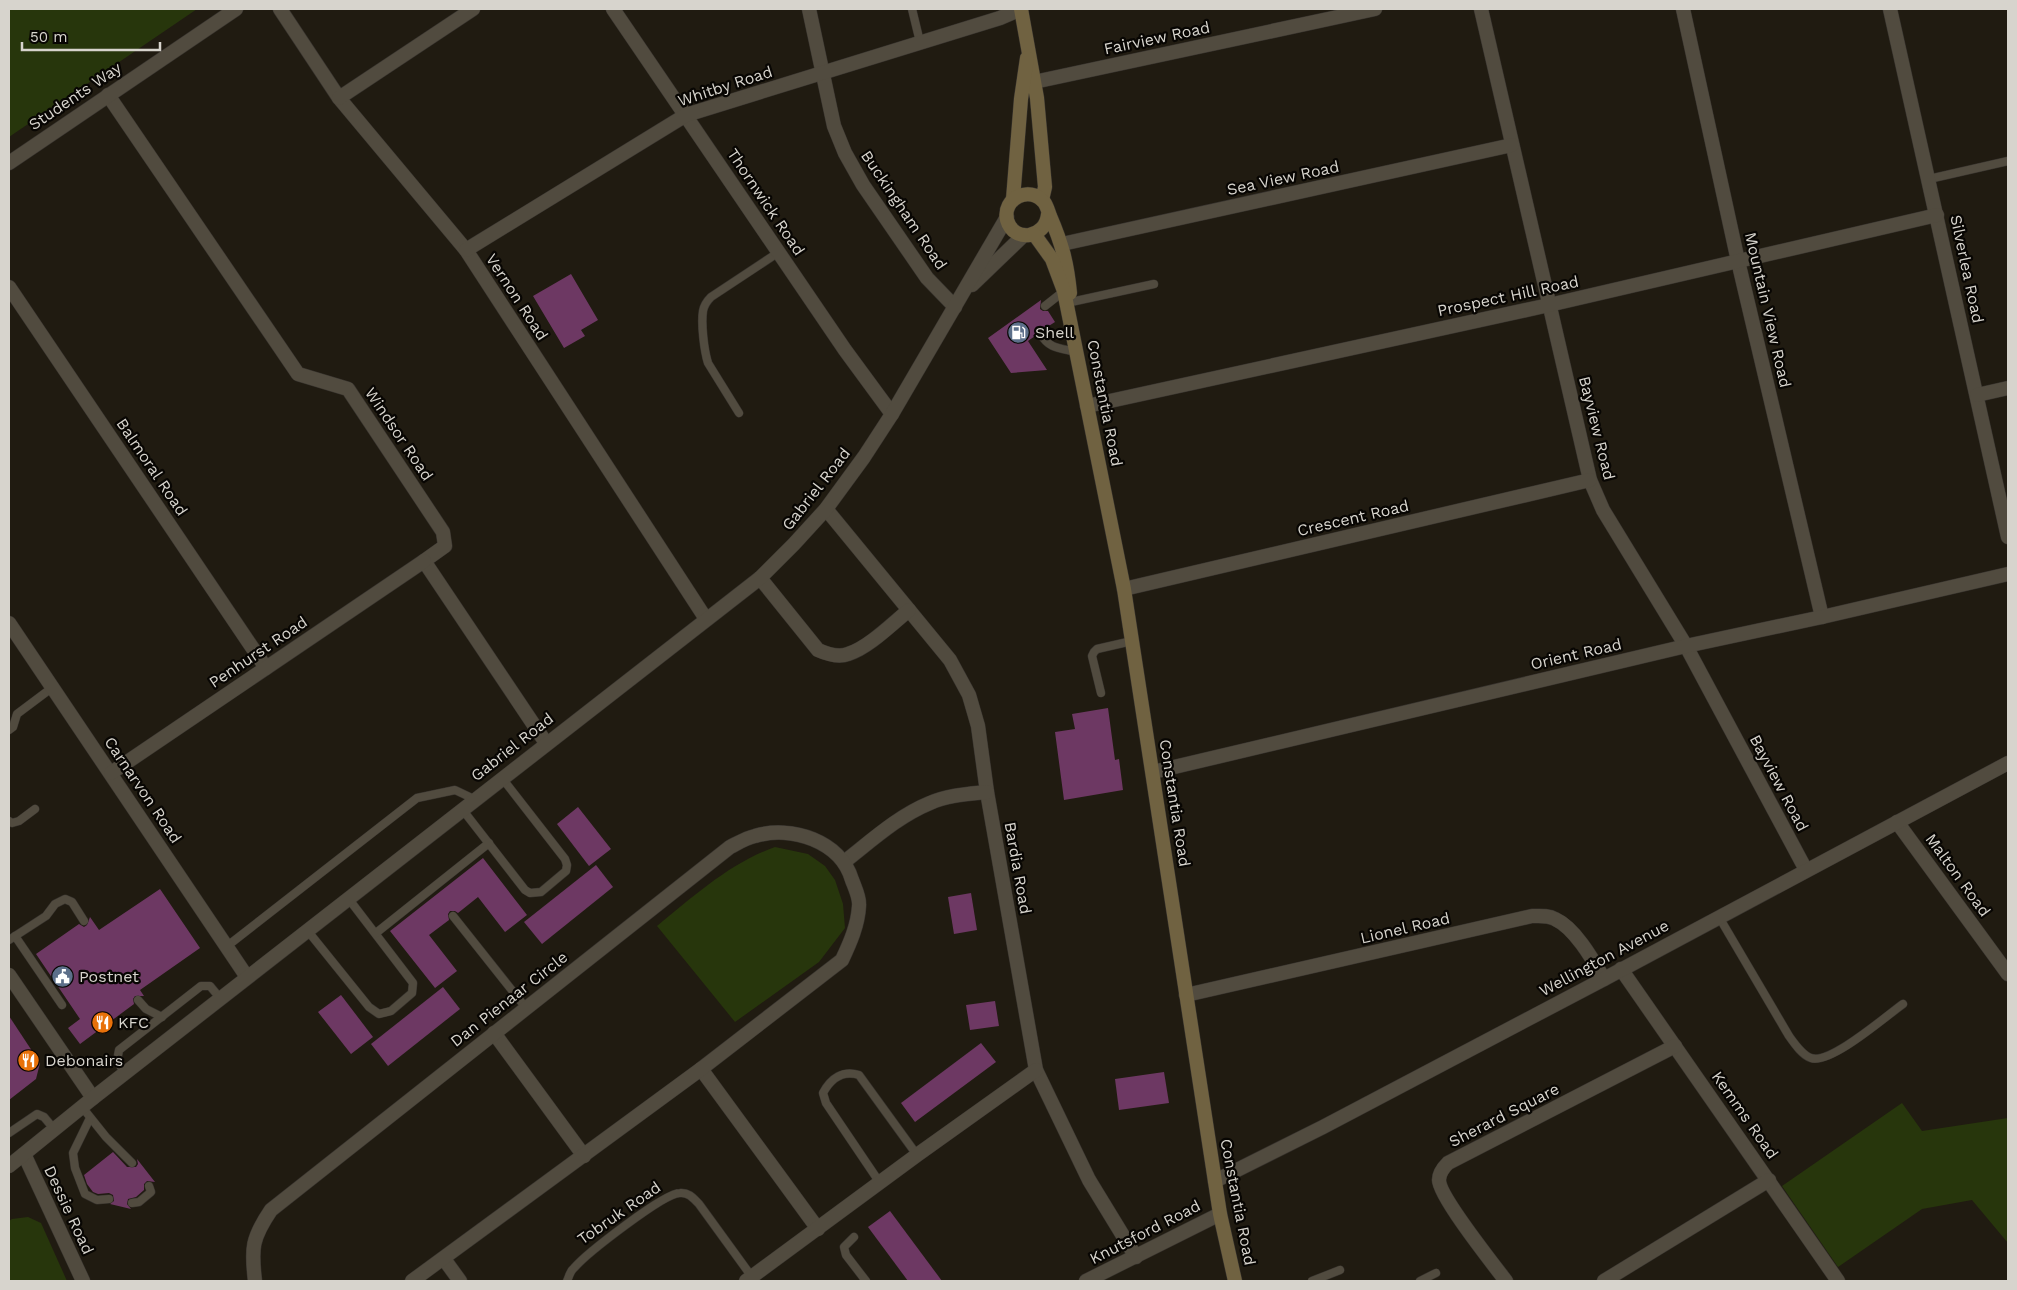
<svg xmlns="http://www.w3.org/2000/svg" width="2017" height="1290" font-family="'Work Sans',sans-serif">
<style>
.green{fill:#27360c}
.building{fill:#6d3863}
.lines{fill:none;stroke-linecap:round;stroke-linejoin:round}
.service-casing{stroke:#37332e;stroke-width:9}
.minor-casing{stroke:#37332e;stroke-width:15}
.tertiary-casing{stroke:#37332e;stroke-width:15}
.secondary-casing{stroke:#37332e;stroke-width:15}
.service{stroke:#514b3f;stroke-width:8}
.minor{stroke:#514b3f;stroke-width:14}
.tertiary{stroke:#514b3f;stroke-width:14}
.secondary{stroke:#706241;stroke-width:14}
.labels{text-anchor:middle;dominant-baseline:central;stroke-width:4.5;stroke-linejoin:round;paint-order:stroke}
.street-label{font-size:16px;fill:#d7d4cd;stroke:#080603}
.poi-label{font-size:16px;fill:#d7d4cd;stroke:#080603;text-anchor:start}
</style>
<rect width="100%" height="100%" fill="#201b11"/>
<g class="green">
<polygon points="9,9 197,9 9,137"/>
<path d="M775,847L808,854L825,866L835,880L843,904L845,928L819,962L735,1022L657,926C694,896 730,863 775,847Z"/>
<polygon points="1902,1103 1922,1131 2008,1118 2008,1243 1972,1200 1922,1209 1838,1267 1782,1186"/>
<polygon points="28,1217 41,1223 67,1281 9,1281 9,1221 12,1219"/>
</g>
<g class="building">
<polygon points="571,274 598,320 581,330 585,336 564,348 533,296"/>
<polygon points="1041,300 1040,309 1043,311 1048,311 1055,322 1044,329 1040,327 1037,329 1035,336 1028,341 1047,370 1011,373 988,338"/>
<polygon points="1108,708 1115,760 1119,759 1123,790 1064,800 1055,732 1075,729 1072,714"/>
<polygon points="578,807 611,849 589,866 557,824"/>
<polygon points="483,858 527,915 505,932 478,897 458,913 455,911 450,911 448,914 449,920 429,935 457,971 435,988 390,931"/>
<polygon points="596,865 613,887 542,944 524,922"/>
<polygon points="160,889 200,948 140,990 144,996 135,996 133,999 134,1004 80,1044 68,1028 80,1019 36,954 79,924 84,927 87,925 90,917 99,930"/>
<polygon points="971,893 977,930 954,934 948,897"/>
<polygon points="443,987 460,1009 388,1066 371,1044"/>
<polygon points="341,995 373,1037 351,1054 318,1012"/>
<polygon points="995,1001 999,1026 970,1030 966,1005"/>
<polygon points="9,1016 40,1063 36,1079 9,1100"/>
<polygon points="981,1043 996,1062 915,1122 901,1103"/>
<polygon points="1164,1072 1169,1103 1119,1110 1115,1079"/>
<polygon points="113,1152 127,1167 136,1167 138,1164 137,1159 155,1182 147,1181 144,1184 144,1190 136,1197 128,1199 127,1204 131,1209 110,1204 114,1201 113,1195 109,1193 98,1194 93,1192 87,1184 84,1175"/>
<polygon points="890,1211 942,1281 908,1281 868,1227"/>
</g>
<g class="lines">
<defs>
<g id="service">
<polyline points="912,9 920,42"/>
<polyline points="1929,179 2008,161"/>
<polyline points="1071,302 1154,284"/>
<polyline points="1045,306 1064,291"/>
<path d="M1040,333C1049,349 1059,348 1077,352"/>
<path d="M739,413L708,363C704,350 701,324 703,311C704,305 707,301 711,297L779,252"/>
<polyline points="1101,693 1092,656 1094,652 1097,649 1132,641"/>
<polyline points="9,730 13,727 17,714 53,687"/>
<polyline points="462,809 525,890 530,893 541,892 566,871 567,865 565,859 502,778"/>
<polyline points="9,821 12,823 19,821 35,809"/>
<polyline points="453,916 526,1008"/>
<path d="M1719,917L1789,1036C1794,1043 1802,1055 1811,1058C1830,1065 1886,1016 1903,1004"/>
<polyline points="307,930 369,1007 379,1014 391,1011 412,993 413,983 348,898"/>
<polyline points="376,933 489,843"/>
<polyline points="15,936 62,1005"/>
<polyline points="9,940 46,916 55,904 65,899 72,902 84,921"/>
<polyline points="226,947 417,798 455,790 474,799"/>
<polyline points="138,1000 146,1009 162,1017"/>
<polyline points="125,1073 117,1061 119,1050 201,986 210,986 220,998"/>
<polyline points="82,1107 106,1137 132,1163"/>
<polyline points="90,1118 73,1153 75,1168 85,1194 97,1200 109,1199"/>
<polyline points="9,1133 37,1114 44,1117 54,1129"/>
<path d="M880,1183L826,1103L823,1093C831,1078 843,1070 859,1075L917,1155"/>
<polyline points="132,1203 139,1202 151,1192 149,1186"/>
<polyline points="854,1237 844,1247 846,1255 866,1281"/>
<path d="M567,1281C569,1277 570,1271 574,1268C587,1253 664,1193 680,1193C689,1192 694,1199 699,1204L752,1277"/>
<polyline points="1312,1281 1340,1270"/>
<polyline points="1420,1281 1436,1273"/>
</g>
<g id="minor">
<polyline points="280,9 339,98 466,250 706,619"/>
<polyline points="613,9 845,350 892,414"/>
<polyline points="809,9 834,126 845,153 863,185 927,278 955,307"/>
<polyline points="1481,9 1590,480 1603,510 1686,646 1806,870"/>
<polyline points="1683,9 1738,261 1822,617"/>
<polyline points="1890,9 2008,537"/>
<polyline points="1034,82 1375,9"/>
<polyline points="108,95 298,374 348,389 443,532 445,546 424,561 546,743"/>
<polyline points="339,98 473,9"/>
<polyline points="9,163 236,9"/>
<polyline points="1062,244 1512,145"/>
<polyline points="466,250 686,115 1000,18 1021,9"/>
<polyline points="9,287 266,668"/>
<polyline points="1977,395 2008,388"/>
<polyline points="1087,406 1549,305 1937,215"/>
<polyline points="826,509 950,660 969,695 978,726 987,792 1036,1070 1089,1180 1136,1257"/>
<path d="M760,578L818,650C827,654 838,658 848,654C868,648 892,624 909,610"/>
<polyline points="1124,589 1590,480"/>
<polyline points="9,623 247,977"/>
<polyline points="1153,772 1686,646 1822,617 2008,574"/>
<polyline points="111,773 424,561"/>
<polyline points="1897,822 2008,974"/>
<path d="M844,862C871,841 898,816 930,803C948,795 968,794 987,792"/>
<polyline points="1621,969 1838,1281"/>
<polyline points="9,975 93,1098"/>
<path d="M1186,995L1532,916C1540,916 1548,915 1555,919C1575,928 1593,960 1604,979"/>
<polyline points="494,1033 584,1156"/>
<polyline points="701,1069 818,1229"/>
<polyline points="24,1154 83,1281"/>
<polyline points="1215,1181 1323,1127 1604,979 2008,763"/>
<polyline points="444,1259 460,1281"/>
<path d="M255,1281C251,1248 252,1238 271,1210L730,847C738,843 746,838 755,836C791,825 841,841 852,880C855,888 860,898 859,906C858,925 850,943 842,960L701,1069L412,1281"/>
<polyline points="746,1281 917,1155 1036,1070"/>
<polyline points="1086,1281 1220,1214"/>
<path d="M1506,1281C1493,1264 1439,1196 1439,1180C1439,1173 1443,1168 1448,1163L1675,1046"/>
<polyline points="1604,1281 1769,1180"/>
</g>
<g id="tertiary">
<polyline points="972,285 1024,235"/>
<polyline points="9,1166 93,1098 760,578 794,544 826,509 864,457 892,414 1007,217"/>
</g>
<g id="secondary">
<polyline points="1021,9 1037,98 1045,187 1042,200"/>
<polyline points="1013,199 1021,99 1027,58"/>
<path d="M1048,214C1046,238 1014,244 1007,220C1002,198 1030,185 1044,202C1047,206 1048,211 1050,216C1062,244 1067,262 1070,293"/>
<polyline points="1034,234 1052,259 1064,291 1124,589 1220,1214 1235,1281"/>
</g>
</defs>
<use href="#service" class="service-casing"/>
<use href="#minor" class="minor-casing"/>
<use href="#tertiary" class="tertiary-casing"/>
<use href="#secondary" class="secondary-casing"/>
<use href="#service" class="service"/>
<use href="#minor" class="minor"/>
<use href="#tertiary" class="tertiary"/>
<use href="#secondary" class="secondary"/>
</g>
<defs>
<symbol id="fuel-disc" viewBox="-11 -11 22 22"><circle r="9.5" fill="#5c6f8a" stroke="#080603"/><path d="M-5.5-6h7V0h2V4h1.3V-2.5L3-4.5l.8-.8L6-3V5H2.5V1h-1V6h-7ZM-4.2-4.7v3.2H.2V-4.7Z" fill="#fff"/></symbol>
<symbol id="civic-disc" viewBox="-11 -11 22 22"><circle r="9.5" fill="#5c6f8a" stroke="#080603"/><path d="M-.6-6.5H3V-4.5H.6V-3L4-1V1h2V6H-6V1h2V-1L-.6-3ZM-1.2 2.5V6h2.4V2.5Z" fill="#fff"/></symbol>
<symbol id="restaurant-disc" viewBox="-11 -11 22 22"><circle r="9.5" fill="#e8710a" stroke="#080603"/><path d="M-5-6h1v4h1v-4h1v4h1v-4h1v5L-1.5 .5V6h-2V.5L-5-1ZM5-6V6H3V1.5H1.5Q1.5-4 5-6Z" fill="#fff"/></symbol>
</defs>
<g fill-rule="evenodd">
<use href="#fuel-disc" x="1006" y="320" width="25" height="25"/>
<use href="#civic-disc" x="50" y="964" width="25" height="25"/>
<use href="#restaurant-disc" x="90" y="1010" width="25" height="25"/>
<use href="#restaurant-disc" x="16" y="1048" width="25" height="25"/>
</g>
<g class="labels">
<g class="street-label">
<text transform="translate(1157 38) rotate(-12)">Fairview Road</text>
<text transform="translate(725 86) rotate(-18)">Whitby Road</text>
<text transform="translate(75 96) rotate(-34)">Students Way</text>
<text transform="translate(1283 178) rotate(-12)">Sea View Road</text>
<text transform="translate(766 202) rotate(56)">Thornwick Road</text>
<text transform="translate(904 210) rotate(56)">Buckingham Road</text>
<text transform="translate(1967 269) rotate(78)">Silverlea Road</text>
<text transform="translate(1508 296) rotate(-12)">Prospect Hill Road</text>
<text transform="translate(517 297) rotate(57)">Vernon Road</text>
<text transform="translate(1768 310) rotate(77)">Mountain View Road</text>
<text transform="translate(1105 403) rotate(79)">Constantia Road</text>
<text transform="translate(1597 428) rotate(76)">Bayview Road</text>
<text transform="translate(399 434) rotate(56)">Windsor Road</text>
<text transform="translate(152 467) rotate(56)">Balmoral Road</text>
<text transform="translate(816 489) rotate(-52)">Gabriel Road</text>
<text transform="translate(1353 518) rotate(-13)">Crescent Road</text>
<text transform="translate(258 652) rotate(-34)">Penhurst Road</text>
<text transform="translate(1576 654) rotate(-13)">Orient Road</text>
<text transform="translate(512 747) rotate(-38)">Gabriel Road</text>
<text transform="translate(1779 783) rotate(62)">Bayview Road</text>
<text transform="translate(143 790) rotate(56)">Carnarvon Road</text>
<text transform="translate(1175 803) rotate(81)">Constantia Road</text>
<text transform="translate(1018 868) rotate(80)">Bardia Road</text>
<text transform="translate(1958 875) rotate(54)">Malton Road</text>
<text transform="translate(1405 928) rotate(-13)">Lionel Road</text>
<text transform="translate(1604 958) rotate(-28)">Wellington Avenue</text>
<text transform="translate(509 999) rotate(-38)">Dan Pienaar Circle</text>
<text transform="translate(1504 1115) rotate(-27)">Sherard Square</text>
<text transform="translate(1745 1115) rotate(55)">Kemms Road</text>
<text transform="translate(1238 1202) rotate(79)">Constantia Road</text>
<text transform="translate(69 1210) rotate(65)">Dessie Road</text>
<text transform="translate(619 1213) rotate(-35)">Tobruk Road</text>
<text transform="translate(1145 1232) rotate(-27)">Knutsford Road</text>
</g>
<g class="poi-label">
<text x="1035" y="332">Shell</text>
<text x="79" y="976">Postnet</text>
<text x="118" y="1022">KFC</text>
<text x="45" y="1060">Debonairs</text>
</g>
</g>
<rect width="2017" height="1290" fill="none" stroke="#d7d4cd" stroke-width="20"/>
<path d="M22 42v8h138v-8" fill="none" stroke="#d7d4cd" stroke-width="2.5"/>
<text x="30" y="42" font-size="15" fill="#d7d4cd" stroke="#080603" stroke-width="4" paint-order="stroke">50 m</text>
</svg>
